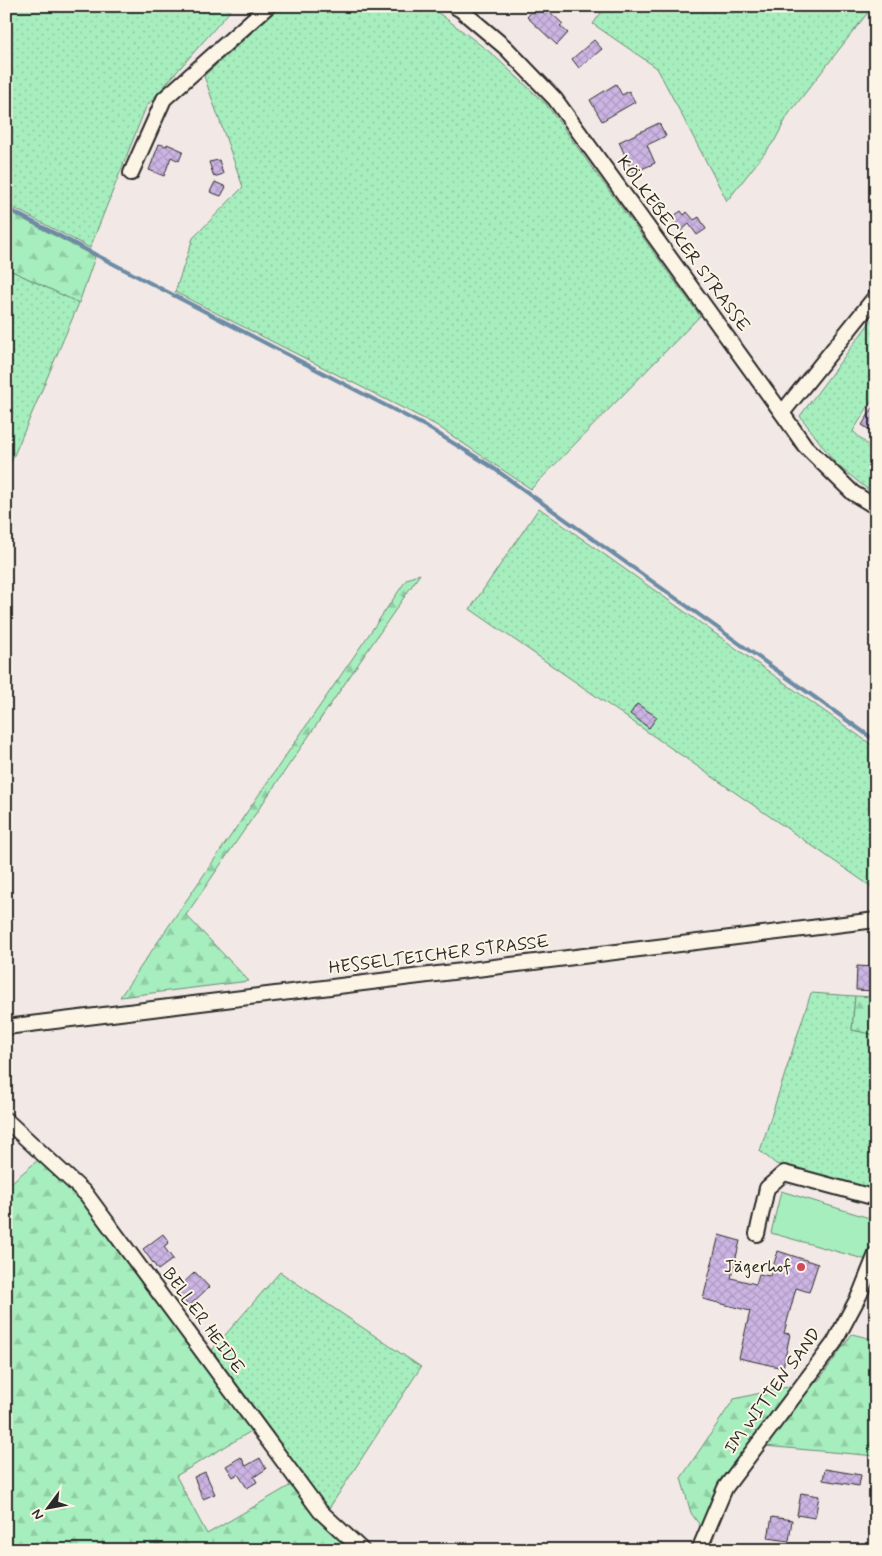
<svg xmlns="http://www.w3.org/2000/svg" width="882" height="1556" font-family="Mynerve,sans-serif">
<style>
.grass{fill:url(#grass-dots);stroke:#688c74}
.forest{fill:url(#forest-firs);stroke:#688c74}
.garden{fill:#a6eebd;stroke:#688c74}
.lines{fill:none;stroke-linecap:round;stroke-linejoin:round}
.stream{stroke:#6c8ba4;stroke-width:4}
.building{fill:url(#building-cross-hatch);stroke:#2b2b2b}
.minor-casing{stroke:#2b2b2b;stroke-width:18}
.minor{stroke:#fcf5e5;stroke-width:14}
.poi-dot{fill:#d1495b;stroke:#fcf5e5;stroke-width:2}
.labels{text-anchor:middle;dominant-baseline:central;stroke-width:4;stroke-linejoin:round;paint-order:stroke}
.street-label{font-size:18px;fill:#2b2b2b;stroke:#fcf5e5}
.poi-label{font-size:18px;fill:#2b2b2b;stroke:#fcf5e5;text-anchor:end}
</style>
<defs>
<pattern id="grass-dots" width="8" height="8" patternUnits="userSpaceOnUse" patternTransform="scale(1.25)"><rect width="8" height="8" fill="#a6eebd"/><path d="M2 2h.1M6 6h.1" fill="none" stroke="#8fcca3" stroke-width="1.8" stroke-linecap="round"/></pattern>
<pattern id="forest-firs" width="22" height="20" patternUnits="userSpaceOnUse" patternTransform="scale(1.25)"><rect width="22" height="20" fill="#a6eebd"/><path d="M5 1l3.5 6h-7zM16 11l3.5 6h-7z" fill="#8fcca3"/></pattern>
<pattern id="building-cross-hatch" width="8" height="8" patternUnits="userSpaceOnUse" patternTransform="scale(1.25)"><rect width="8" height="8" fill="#ccb4e3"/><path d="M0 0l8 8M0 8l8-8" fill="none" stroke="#af9bc3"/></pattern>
</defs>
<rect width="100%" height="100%" fill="#f2e8e5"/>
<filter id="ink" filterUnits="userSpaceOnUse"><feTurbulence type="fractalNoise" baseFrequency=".02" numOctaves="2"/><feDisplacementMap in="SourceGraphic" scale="10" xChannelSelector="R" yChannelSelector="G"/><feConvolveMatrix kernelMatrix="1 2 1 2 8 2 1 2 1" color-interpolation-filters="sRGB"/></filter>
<g filter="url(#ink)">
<g class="grass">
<polygon points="6,6 224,6 230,11 146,107 90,248 6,204"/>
<polygon points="281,6 428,6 436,11 491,53 546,104 700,316 531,489 436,425 175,292 193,238 243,187 204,76"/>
<polygon points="606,6 873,6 788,115 775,140 727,201 657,68 593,24"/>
<polygon points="6,268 79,303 6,474"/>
<polygon points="876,314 876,394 853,431 876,453 876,496 836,464 800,416"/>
<polygon points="539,508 876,748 876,890 470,609"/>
<polygon points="811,993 855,996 852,1030 876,1034 876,1194 776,1164 760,1151"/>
<polygon points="280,1272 421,1367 328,1510 299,1473 212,1350"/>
</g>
<g class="forest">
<polygon points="6,210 95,257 79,303 6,268"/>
<polygon points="420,574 186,915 249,981 120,997 407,579"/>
<polygon points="855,996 876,997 875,1035 852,1030"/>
<polygon points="38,1160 85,1204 253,1430 176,1476 207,1534 291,1485 316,1516 353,1550 6,1550 6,1187"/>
<polygon points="852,1334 876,1340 876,1456 753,1445 722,1481 701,1527 691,1513 681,1478 734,1399 819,1380"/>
</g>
<polygon class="garden" points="781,1191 876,1220 876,1236 867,1260 771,1233"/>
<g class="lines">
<polyline class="stream" points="6,208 427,427 489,465 876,741"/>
</g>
<g class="building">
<polygon points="537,6 556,6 550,12 563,24 560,26 568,33 557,45 527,17"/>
<polygon points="594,40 602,49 579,68 572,59"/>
<polygon points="616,84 622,95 629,91 635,102 602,121 590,100"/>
<polygon points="659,123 666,136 647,145 655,163 633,173 619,142"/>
<polygon points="159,144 167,146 167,144 183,151 179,161 171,157 164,176 149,170"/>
<polygon points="219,160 223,174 214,177 209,162"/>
<polygon points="215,182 226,187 221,196 210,192"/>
<polygon points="681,211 684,215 687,212 694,220 699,217 706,229 697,235 689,224 681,231 671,218"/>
<polygon points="876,403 876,434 862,425"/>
<polygon points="637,704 657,717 649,728 630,714"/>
<polygon points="857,966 876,967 875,991 856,990"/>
<polygon points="163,1234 169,1242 164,1247 173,1259 158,1270 143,1249"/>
<polygon points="719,1235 740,1241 731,1278 756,1284 759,1274 770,1276 778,1251 818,1264 809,1292 796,1288 784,1333 790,1334 783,1368 739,1358 750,1311 703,1299"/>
<polygon points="195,1272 209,1287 189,1306 175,1291"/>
<polygon points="241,1457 246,1466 260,1458 266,1469 254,1477 257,1482 247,1488 238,1474 233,1477 226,1466"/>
<polygon points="825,1469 861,1475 859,1486 823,1480"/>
<polygon points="205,1472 215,1494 203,1499 194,1477"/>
<polygon points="801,1493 819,1496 815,1518 797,1515"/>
<polygon points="772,1517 792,1520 789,1541 768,1538"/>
</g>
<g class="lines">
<defs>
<g id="minor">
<polyline points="454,6 461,10 506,48 555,99 782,413 805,446 853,493 876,507"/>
<polyline points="131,173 164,99 268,6"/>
<polyline points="782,413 876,296"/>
<polyline points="6,1027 876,920"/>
<polyline points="6,1120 86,1194 320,1511 362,1550"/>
<polyline points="757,1234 767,1188 784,1173 876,1198"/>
<polyline points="699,1550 725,1488 834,1343 860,1294 876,1254"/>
</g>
</defs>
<use href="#minor" class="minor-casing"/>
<use href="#minor" class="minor"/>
</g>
</g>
<circle class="poi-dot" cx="801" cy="1267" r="5"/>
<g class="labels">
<g class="street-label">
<text transform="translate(683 244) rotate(54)">KÖLKEBECKER STRASSE</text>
<text transform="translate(439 955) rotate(-7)">HESSELTEICHER STRASSE</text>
<text transform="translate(203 1321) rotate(54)">BELLER HEIDE</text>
<text transform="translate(773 1391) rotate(-54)">IM WITTEN SAND</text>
</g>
<g class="poi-label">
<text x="791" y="1267">Jägerhof</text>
</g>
</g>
<rect width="882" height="1556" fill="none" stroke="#fcf5e5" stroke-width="25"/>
<rect x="12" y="12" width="857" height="1531" fill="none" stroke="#2b2b2b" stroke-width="2" filter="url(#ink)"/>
<g transform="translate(48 1508) rotate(238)" stroke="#fcf5e5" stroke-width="4" paint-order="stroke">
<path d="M0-4L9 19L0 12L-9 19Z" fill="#2b2b2b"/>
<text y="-8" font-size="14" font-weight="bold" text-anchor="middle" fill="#2b2b2b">N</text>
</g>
</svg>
